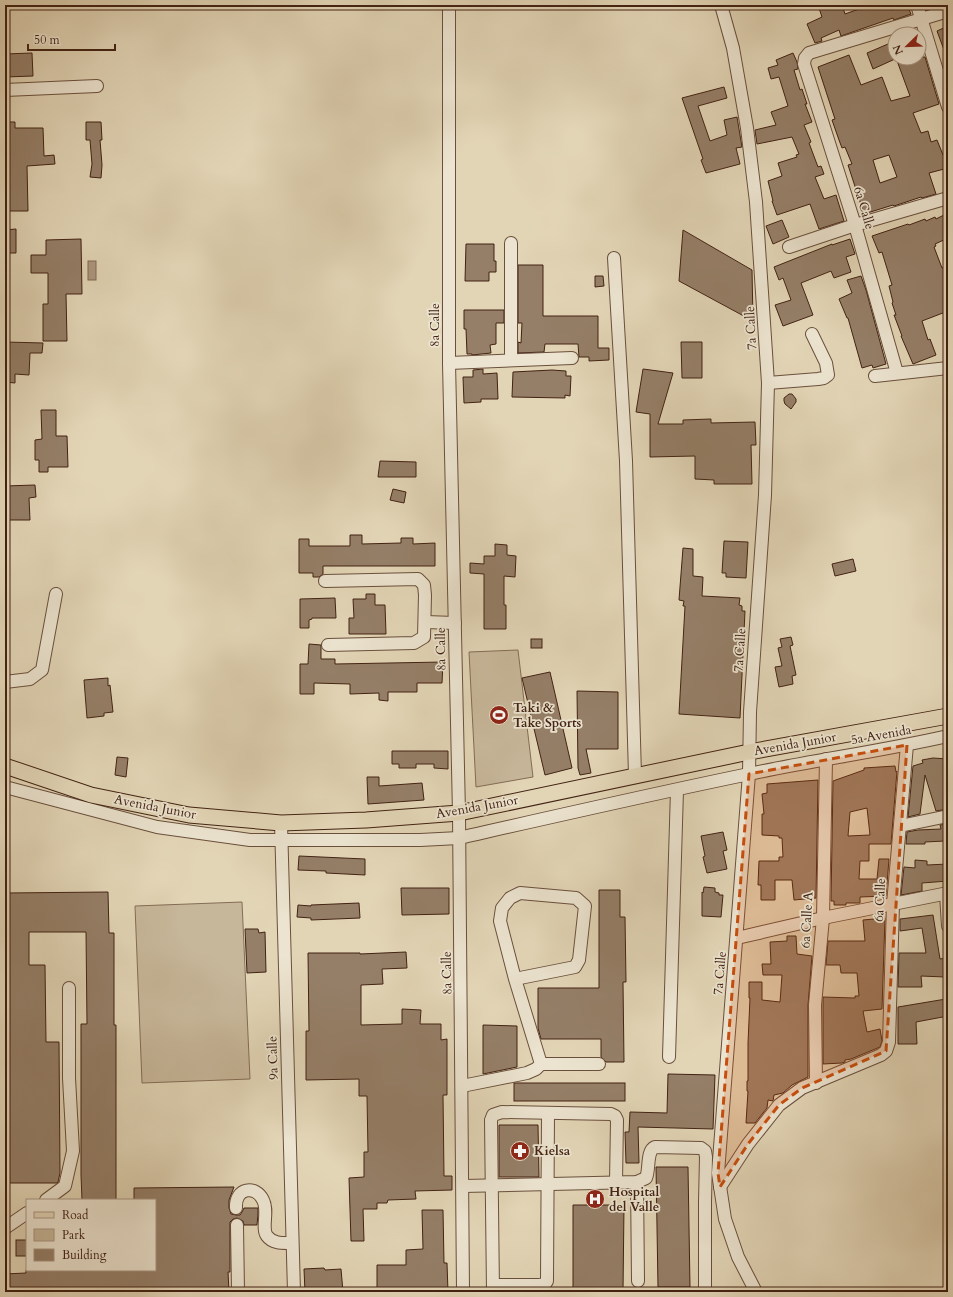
<svg xmlns="http://www.w3.org/2000/svg" width="953" height="1297" font-family="Cardo,serif">
<style>
.green{fill:#c7b79a;stroke:#846c56}
.water{fill:#ac987f;stroke:#826954}
.building{fill:#957f68;stroke:#422213;fill-rule:evenodd}
.lines{fill:none;stroke-linecap:round;stroke-linejoin:round}
.minor-casing{stroke:#6a4f3c;stroke-width:14}
.major-casing{stroke:#422213;stroke-width:17}
.minor{stroke:#ece4d0;stroke-width:12}
.major{stroke:#e2d5b6;stroke-width:15}
.marked{fill:#c74e0d;fill-opacity:0.2;stroke:#c74e0d;stroke-width:3;stroke-dasharray:8 5;stroke-linejoin:round}
.labels{text-anchor:middle;dominant-baseline:central;stroke-width:3.5;stroke-linejoin:round;paint-order:stroke}
.street-label{font-size:13px;fill:#422213;stroke:#ece4d0}
.poi-label{font-size:13px;font-weight:bold;fill:#422213;stroke:#ece4d0;text-anchor:start}
</style>
<rect width="100%" height="100%" fill="#e2d5b6"/>
<filter id="stains"><feTurbulence type="fractalNoise" baseFrequency=".005" numOctaves="4"/><feColorMatrix values="0 0 0 0 .2 0 0 0 0 .09 0 0 0 0 .02 0 0 0 .5 -.17"/></filter>
<radialGradient id="worn" r=".72"><stop offset=".6" stop-color="#630" stop-opacity="0"/><stop offset="1" stop-color="#630" stop-opacity=".3"/></radialGradient>
<g class="green">
<polygon points="518,650 533,777 476,787 469,652"/>
<polygon points="242,902 250,1079 142,1083 135,906"/>
</g>
<rect class="water" x="88" y="261" width="8" height="19"/>
<g class="building">
<polygon points="818,5 842,5 845,14 862,8 861,5 890,5 892,10 907,5 911,14 894,20 893,18 841,36 839,30 821,38 822,41 815,43 807,24 822,17"/>
<polygon points="948,26 948,57 947,58 937,31"/>
<polygon points="895,41 895,59 873,69 867,53"/>
<polygon points="32,53 33,76 5,77 5,54"/>
<polygon points="793,53 797,62 798,69 794,70 800,90 802,89 807,104 805,104 812,122 804,125 811,142 809,143 818,167 821,166 824,174 815,177 824,199 836,195 844,221 819,229 810,204 777,215 772,201 773,201 768,181 782,176 778,163 797,157 796,155 799,154 792,137 757,144 755,130 776,125 771,112 788,106 779,77 771,79 768,68 778,65 776,60"/>
<path d="M849,55L861,85L882,77L891,101L910,96L896,58L925,57L939,104L913,113L921,133L928,131L931,142L937,140L943,155L948,154V168L929,173L936,194L922,198L921,197L894,206L893,205L864,214L848,165L852,164L845,147L842,148L839,140L832,120L835,119L818,67ZM889,155L897,177L880,183L873,160Z"/>
<polygon points="724,87 727,98 698,106 710,141 727,135 724,120 737,117 742,147 736,148 740,164 706,173 701,160 703,159 682,98"/>
<polygon points="5,122 15,122 15,128 43,128 44,156 54,155 55,164 27,166 28,211 5,211"/>
<polygon points="86,122 101,122 102,140 100,140 102,165 101,178 90,177 92,164 90,140 86,140"/>
<polygon points="948,213 948,238 935,244 936,246 934,247 942,268 948,266 948,311 922,321 928,340 930,339 936,355 913,364 901,336 902,336 894,315 896,315 892,303 893,302 889,286 892,285 882,252 879,253 872,236 908,224 909,225 925,219 926,221 935,217 936,219"/>
<polygon points="782,220 789,237 773,244 766,226"/>
<polygon points="16,229 16,253 5,253 5,230"/>
<polygon points="683,230 752,270 753,321 679,281"/>
<polygon points="81,239 82,294 66,294 67,341 43,341 43,304 48,304 48,273 31,273 31,255 46,255 46,240"/>
<polygon points="850,239 855,254 846,257 851,272 834,278 831,271 801,283 813,315 783,326 775,305 791,300 783,278 779,280 774,267 832,244 832,245"/>
<polygon points="466,244 494,244 494,261 496,261 496,272 489,272 489,281 465,281"/>
<polygon points="518,265 543,265 543,316 598,316 598,348 609,348 609,360 589,361 589,357 579,357 578,344 545,344 544,352 518,353 518,342 521,343 522,323 518,323"/>
<polygon points="595,276 603,276 604,286 595,287"/>
<polygon points="861,276 866,290 886,364 873,368 872,365 862,368 848,318 847,318 839,299 852,293 847,280"/>
<polygon points="464,310 504,310 504,323 496,323 496,344 490,345 491,353 472,355 472,354 467,354 466,329 464,329"/>
<polygon points="5,342 43,343 42,353 30,353 29,375 15,374 15,383 5,382"/>
<polygon points="681,342 702,342 702,378 682,378"/>
<polygon points="483,369 483,374 497,373 498,399 481,399 481,402 464,403 463,377 473,377 473,370"/>
<polygon points="643,369 673,373 658,424 683,424 683,420 711,419 711,423 755,422 756,445 751,445 752,484 714,484 714,480 695,479 695,456 650,457 650,414 636,412"/>
<polygon points="552,370 566,371 566,376 571,376 570,396 565,395 565,398 512,397 513,372"/>
<polygon points="789,394 792,394 796,399 796,402 791,409 785,404 784,401 784,398"/>
<polygon points="41,410 56,410 56,436 67,436 68,467 48,467 48,472 39,472 39,460 35,460 35,440 42,439"/>
<polygon points="380,461 416,462 416,477 378,477"/>
<polygon points="35,485 36,497 29,498 30,520 6,520 5,486"/>
<polygon points="393,489 406,492 404,503 390,500"/>
<polygon points="350,535 362,535 362,544 401,543 401,538 413,538 413,544 435,543 435,566 323,566 323,574 319,577 313,577 313,573 299,573 299,539 309,539 309,546 350,546"/>
<polygon points="724,541 748,542 746,578 726,577 726,573 722,573"/>
<polygon points="495,544 507,545 507,555 516,556 515,577 504,576 504,605 506,605 506,629 484,629 484,574 470,573 470,563 484,564 484,556 495,556"/>
<polygon points="683,548 693,549 693,576 703,577 702,596 740,598 739,605 742,606 742,611 745,611 740,718 679,714 685,606 683,606 684,601 679,600"/>
<polygon points="853,559 856,571 835,576 832,564"/>
<polygon points="366,594 375,594 375,605 385,605 386,634 349,634 349,618 354,618 353,599 366,599"/>
<polygon points="335,598 336,618 312,618 312,619 309,620 309,628 300,628 300,599"/>
<polygon points="791,637 793,645 790,646 796,675 792,676 793,684 779,687 775,667 782,666 778,648 782,647 780,639"/>
<rect x="531" y="639" width="11" height="9"/>
<polygon points="309,644 321,645 321,659 335,659 335,664 443,662 442,683 417,683 417,692 388,692 388,701 379,700 379,693 350,694 350,684 314,683 314,694 300,694 300,664 308,664"/>
<polygon points="550,672 572,768 545,775 522,678"/>
<polygon points="108,678 108,686 110,685 113,712 104,713 104,716 87,718 84,680"/>
<polygon points="577,691 618,692 618,749 586,749 591,773 580,775 578,768"/>
<polygon points="392,751 448,751 448,769 434,768 434,764 416,764 416,768 399,768 399,764 392,764"/>
<polygon points="117,757 128,758 126,777 115,775"/>
<polygon points="933,758 948,759 948,809 936,811 925,775 920,814 908,817 913,766 923,763 922,760"/>
<path d="M895,766L896,772L897,771L891,844H869V861H860L859,879H877L879,859H889L886,896L860,897V903H846V905H834V901H831L833,781L864,770V768ZM867,808L870,835L848,836L850,812Z"/>
<polygon points="367,777 379,777 379,786 422,783 424,800 368,804"/>
<polygon points="818,780 816,898 794,900 792,880 775,880 775,900 761,900 761,885 758,885 759,861 779,861 779,857 783,857 782,838 779,838 779,836 762,835 762,814 764,814 762,794 767,793 767,784"/>
<polygon points="948,824 948,843 946,844 945,841 925,842 925,844 906,844 907,832 918,830 941,829 940,825"/>
<polygon points="723,832 727,850 723,851 727,869 707,873 703,857 705,856 701,836"/>
<polygon points="299,856 365,859 365,875 326,873 326,871 298,870"/>
<polygon points="915,860 927,861 927,865 948,864 948,881 922,883 922,891 901,895 904,867 915,868"/>
<polygon points="704,887 715,888 715,892 719,893 719,895 723,895 721,917 702,916 702,892 703,893"/>
<polygon points="401,888 449,888 449,914 402,915"/>
<polygon points="599,890 620,890 620,917 625,917 626,982 623,982 624,1062 606,1062 601,1057 601,1039 541,1039 538,1028 538,988 599,988"/>
<polygon points="108,892 109,933 114,933 114,1025 116,1025 116,1200 82,1200 81,1175 81,1024 87,1024 86,932 29,932 29,965 45,965 46,1042 59,1042 60,1173 58,1182 57,1183 5,1183 5,893"/>
<polygon points="359,903 360,918 311,920 311,918 297,917 298,905 311,906 311,905"/>
<polygon points="933,915 940,959 946,958 945,977 921,976 922,987 898,987 899,953 926,953 922,928 900,931 900,919"/>
<polygon points="885,918 882,1009 863,1011 867,1032 880,1029 882,1041 880,1047 851,1059 845,1060 845,1062 842,1063 823,1064 823,997 855,998 855,996 859,996 857,973 841,973 840,965 826,965 828,941 865,941 863,920"/>
<polygon points="245,929 258,929 259,933 265,932 266,972 247,973"/>
<polygon points="787,936 796,936 797,954 812,956 808,1005 808,1077 792,1085 783,1093 774,1095 773,1101 768,1100 767,1108 755,1123 746,1123 748,1091 747,1091 747,1081 748,1081 748,1043 750,998 749,998 749,982 762,982 762,1000 780,1002 782,975 763,975 762,964 771,964 770,942 787,941"/>
<polygon points="406,952 407,968 382,969 383,984 361,985 361,1025 402,1024 402,1009 421,1010 420,1024 441,1024 441,1040 447,1039 447,1095 443,1095 444,1176 452,1176 452,1190 415,1191 416,1199 388,1200 387,1203 377,1203 377,1209 363,1209 364,1241 351,1241 349,1178 364,1177 364,1152 368,1152 367,1096 359,1096 359,1079 306,1080 306,1031 309,1031 308,953 360,953 360,954"/>
<polygon points="946,999 948,1016 916,1022 917,1044 898,1044 898,1007"/>
<polygon points="483,1025 517,1026 517,1067 483,1074"/>
<polygon points="668,1074 715,1075 713,1129 638,1127 639,1163 626,1163 625,1132 629,1132 630,1112 667,1113"/>
<rect x="514" y="1083" width="111" height="18"/>
<polygon points="499,1125 538,1125 539,1177 499,1177"/>
<polygon points="656,1167 688,1167 690,1287 658,1287"/>
<polygon points="234,1187 229,1200 229,1208 231,1214 236,1215 240,1215 242,1212 244,1208 258,1208 258,1214 257,1225 244,1225 243,1221 237,1218 233,1219 230,1222 230,1272 228,1272 229,1292 5,1292 5,1274 26,1273 26,1270 155,1270 155,1200 134,1200 134,1188"/>
<polygon points="573,1205 624,1205 623,1292 573,1291"/>
<polygon points="422,1210 443,1210 444,1263 447,1263 448,1292 377,1292 377,1265 406,1265 406,1250 423,1249"/>
<rect x="16" y="1240" width="11" height="16"/>
<polygon points="324,1268 325,1270 341,1269 343,1292 305,1292 304,1269"/>
</g>
<g class="lines">
<defs>
<g id="minor">
<polyline points="449,5 449,363 459,813 463,1292"/>
<polyline points="721,5 733,48 747,128 756,202 768,383 765,495 750,712 749,774 718,1173 725,1219 738,1257 756,1292"/>
<polyline points="917,5 948,107"/>
<polyline points="5,90 97,86"/>
<polyline points="511,243 511,360"/>
<polyline points="789,247 855,225 948,198"/>
<polyline points="614,258 626,461 635,775"/>
<polyline points="449,363 572,358"/>
<polyline points="897,373 855,225 804,64 805,58 809,53 948,11"/>
<polyline points="875,376 948,368"/>
<polyline points="768,383 818,379 824,378 828,375 826,363 812,334"/>
<polyline points="325,581 418,579 424,585 425,595 424,637 414,643 328,645"/>
<polyline points="425,622 455,623"/>
<polyline points="5,682 30,679 42,670 56,594"/>
<path d="M5,787L157,827L250,840H420L459,838C556,816 652,794 749,774C815,760 882,751 948,736"/>
<polyline points="281,823 294,1292"/>
<polyline points="900,826 948,816"/>
<polyline points="946,894 948,926"/>
<polyline points="737,938 823,918 948,893"/>
<polyline points="669,1057 677,790"/>
<polyline points="541,1064 599,1064"/>
<polyline points="816,1083 815,1005 823,918 826,759"/>
<polyline points="462,1086 527,1073 536,1069 541,1064 515,979 575,967 579,960 585,906 576,898 520,893 510,898 502,908 500,921 515,979"/>
<polyline points="637,1182 638,1281"/>
<path d="M463,1186L637,1182L646,1178C650,1169 646,1151 655,1147L701,1148L705,1151L706,1157L705,1202V1292"/>
<polyline points="720,1187 748,1144 779,1105 802,1088 881,1055 886,1051 889,1042 893,904 907,745"/>
<polyline points="46,1200 65,1186 73,1151 69,1078 69,988"/>
<path d="M236,1208C235,1187 256,1185 263,1200C269,1211 261,1228 267,1236C273,1244 283,1243 292,1243"/>
<polyline points="237,1225 238,1292"/>
<polyline points="5,1228 27,1213"/>
<polyline points="493,1285 540,1285 545,1284 547,1281 548,1113"/>
<polyline points="493,1292 491,1120 493,1115 502,1112 611,1114 615,1116 617,1120 616,1182"/>
</g>
<polyline id="major" points="5,766 91,795 189,815 281,823 366,820 459,813 749,752 948,716"/>
</defs>
<use href="#minor" class="minor-casing"/>
<use href="#major" class="major-casing"/>
<use href="#minor" class="minor"/>
<use href="#major" class="major"/>
</g>
<path class="marked" d="M907,745L886,1051L802,1088L779,1105L748,1144L720,1187L718,1173L749,774Z"/>
<defs>
<symbol id="stadium-disc" viewBox="-11 -11 22 22"><circle r="9.5" fill="#8f2418" stroke="#ece4d0"/><path d="M0-5a6.5 5 0 1 0 0 10a6.5 5 0 1 0 0-10ZM-3.5-1.8h7v3.6h-7Z" fill="#fff"/></symbol>
<symbol id="pharmacy-disc" viewBox="-11 -11 22 22"><circle r="9.5" fill="#8f2418" stroke="#ece4d0"/><path d="M-2-6h4v4h4v4h-4v4h-4v-4h-4v-4h4Z" fill="#fff"/></symbol>
<symbol id="hospital-disc" viewBox="-11 -11 22 22"><circle r="9.5" fill="#8f2418" stroke="#ece4d0"/><path d="M-5-5h3v3.5h4V-5h3V5h-3V1.5h-4V5h-3Z" fill="#fff"/></symbol>
</defs>
<g fill-rule="evenodd">
<use href="#stadium-disc" x="488" y="704" width="22" height="22"/>
<use href="#pharmacy-disc" x="509" y="1140" width="22" height="22"/>
<use href="#hospital-disc" x="584" y="1188" width="22" height="22"/>
</g>
<g class="labels">
<g class="street-label">
<text transform="translate(864 208) rotate(73)">6a Calle</text>
<text transform="translate(435 325) rotate(-90)">8a Calle</text>
<text transform="translate(751 328) rotate(-93)">7a Calle</text>
<text transform="translate(441 649) rotate(-91)">8a Calle</text>
<text transform="translate(740 650) rotate(-86)">7a Calle</text>
<text transform="translate(881 735) rotate(-10)">5a Avenida</text>
<text transform="translate(795 744) rotate(-10)">Avenida Junior</text>
<text transform="translate(155 807) rotate(11)">Avenida Junior</text>
<text transform="translate(477 807) rotate(-10)">Avenida Junior</text>
<text transform="translate(880 900) rotate(-87)">6a Calle</text>
<text transform="translate(807 920) rotate(-87)">6a Calle A</text>
<text transform="translate(447 973) rotate(-91)">8a Calle</text>
<text transform="translate(720 973) rotate(-85)">7a Calle</text>
<text transform="translate(273 1058) rotate(-92)">9a Calle</text>
</g>
<g class="poi-label">
<text x="513" y="708">Taki &amp;<tspan x="513" dy="15">Take Sports</tspan></text>
<text x="534" y="1151">Kielsa</text>
<text x="609" y="1192">Hospital<tspan x="609" dy="15">del Valle</tspan></text>
</g>
</g>
<rect width="953" height="1297" fill="none" stroke="#e2d5b6" stroke-width="20"/>
<rect x="6" y="6" width="941" height="1285" fill="none" stroke="#422213" stroke-width="2"/>
<rect x="10" y="10" width="933" height="1277" fill="none" stroke="#422213"/>
<rect x="26" y="1199" width="130" height="72" fill="#ece4d0" stroke="#a89684"/>
<rect x="34" y="1212" width="20" height="6" fill="#e2d5b6" stroke="#a89684"/>
<text x="62" y="1219" font-size="12" fill="#422213">Road</text>
<rect x="34" y="1229" width="20" height="12" fill="#c7b79a" stroke="#a89684"/>
<text x="62" y="1239" font-size="12" fill="#422213">Park</text>
<rect x="34" y="1249" width="20" height="12" fill="#957f68" stroke="#a89684"/>
<text x="62" y="1259" font-size="12" fill="#422213">Building</text>
<g transform="translate(907 46) rotate(247)"><circle r="19" fill="#ece4d0" stroke="#a89684"/>
<path d="M0-3L7 15L0 10L-7 15Z" fill="#8f2418"/>
<text y="-6" font-size="11" font-weight="bold" text-anchor="middle" fill="#422213">N</text>
</g>
<path d="M28 44v6h87v-6" fill="none" stroke="#422213" stroke-width="2"/>
<text x="34" y="44" font-size="12" fill="#422213" stroke="#ece4d0" stroke-width="3" paint-order="stroke">50 m</text>
<rect width="100%" height="100%" filter="url(#stains)"/>
<rect width="100%" height="100%" fill="url(#worn)"/>
</svg>
